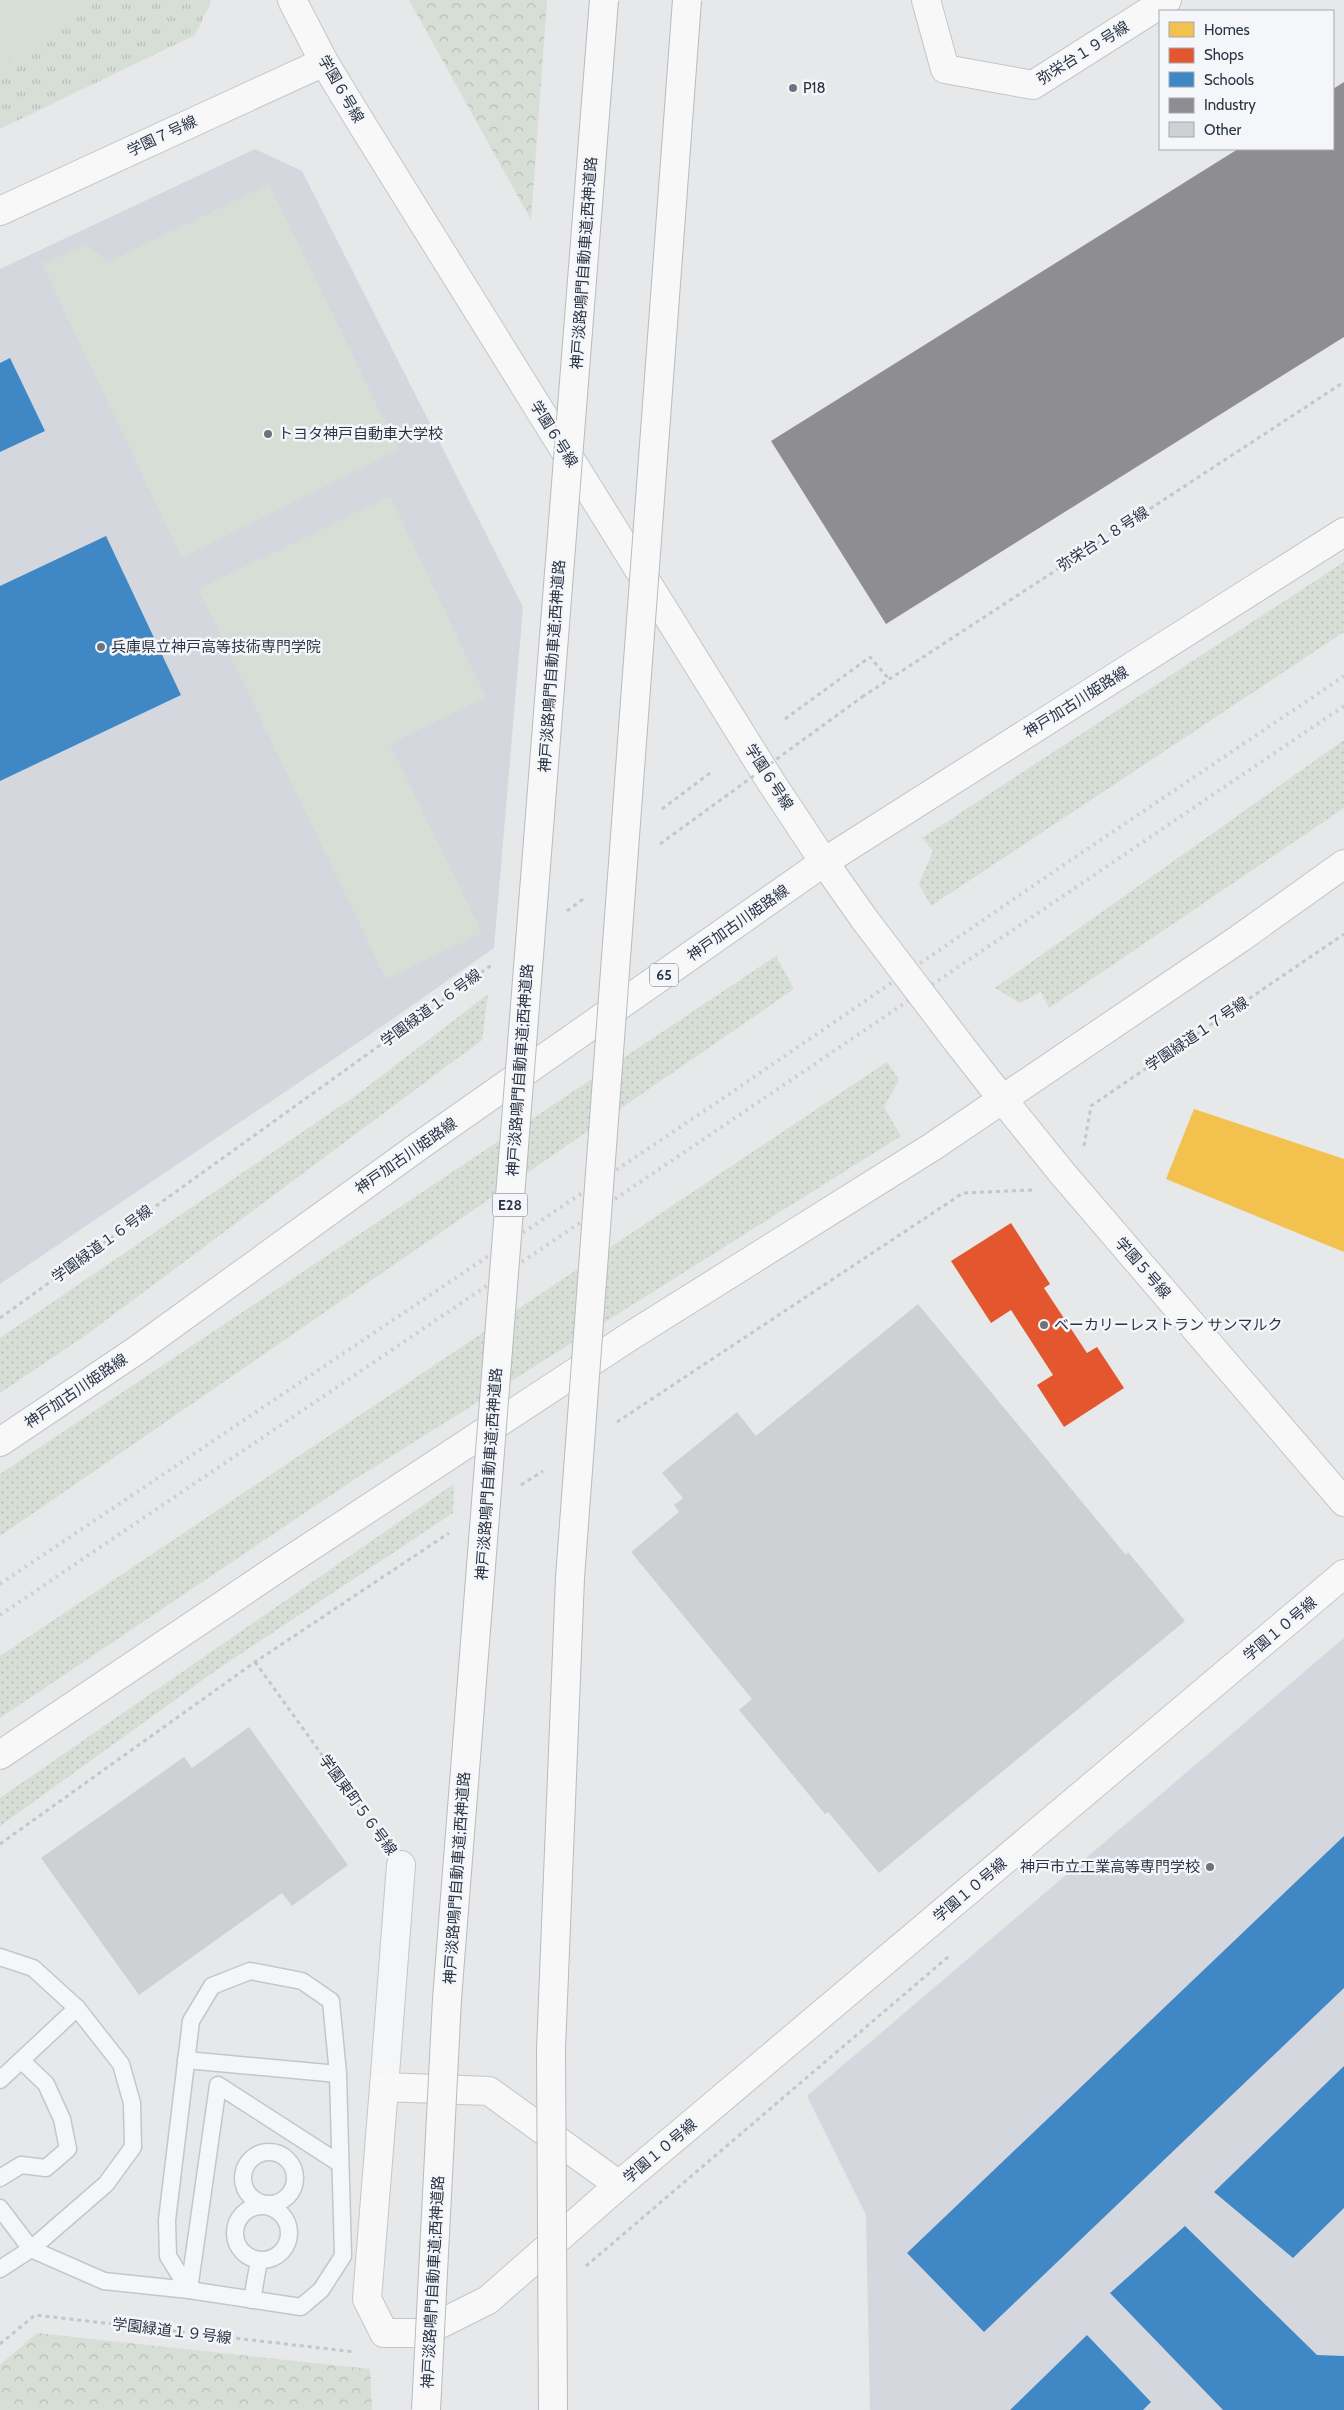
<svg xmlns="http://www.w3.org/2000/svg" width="1344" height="2410" font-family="Cabin,'Noto Sans JP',sans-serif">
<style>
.built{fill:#d4d7dd}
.grass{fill:url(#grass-dots)}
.forest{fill:url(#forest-crowns)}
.park{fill:url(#park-tufts)}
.pitch{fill:#d6ded6}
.homes{fill:#f2c14e}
.shops{fill:#e4572e}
.schools{fill:#3f88c5}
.industry{fill:#8d8d92}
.building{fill:#ced0d3}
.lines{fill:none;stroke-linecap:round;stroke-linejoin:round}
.lane-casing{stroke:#c4c6c8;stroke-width:19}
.street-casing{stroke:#c4c6c8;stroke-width:30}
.secondary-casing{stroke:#c4c6c8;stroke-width:30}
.primary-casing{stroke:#c2c5c8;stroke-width:30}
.path{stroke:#c5c6ca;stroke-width:3;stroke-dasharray:4 4;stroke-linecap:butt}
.lane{stroke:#f5f6f7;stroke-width:16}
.street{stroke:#f5f6f7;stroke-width:28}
.secondary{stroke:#f8f8f8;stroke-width:28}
.primary{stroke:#f8f8f8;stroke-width:28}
.rail{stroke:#cecfd2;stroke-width:4;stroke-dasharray:2.5 5;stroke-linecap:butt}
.primary-bridge-casing{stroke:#c2c5c8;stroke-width:30;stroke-linecap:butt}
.highway-bridge-casing{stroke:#b8bbbf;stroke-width:30;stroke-linecap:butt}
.path-bridge{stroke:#c5c6ca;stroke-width:3;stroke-dasharray:4 4;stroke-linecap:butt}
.primary-bridge{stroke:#f8f8f8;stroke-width:28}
.highway-bridge{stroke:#f8f8f8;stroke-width:28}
.poi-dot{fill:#6c737f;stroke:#f4f6f9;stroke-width:2}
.labels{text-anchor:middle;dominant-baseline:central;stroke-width:5;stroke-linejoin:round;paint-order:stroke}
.shield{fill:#f4f6f9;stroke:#676e7b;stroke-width:1}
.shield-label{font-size:14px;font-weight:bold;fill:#2b3445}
.street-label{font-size:15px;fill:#2b3445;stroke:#f4f6f9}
.poi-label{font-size:15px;fill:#2b3445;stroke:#f4f6f9;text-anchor:start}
</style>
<defs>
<pattern id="grass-dots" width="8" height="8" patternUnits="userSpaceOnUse" patternTransform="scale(1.25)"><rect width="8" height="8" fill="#d6ded6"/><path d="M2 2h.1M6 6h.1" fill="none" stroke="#b8bfb9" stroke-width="1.8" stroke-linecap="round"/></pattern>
<pattern id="forest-crowns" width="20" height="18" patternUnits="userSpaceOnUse" patternTransform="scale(1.25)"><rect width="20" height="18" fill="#d6ded6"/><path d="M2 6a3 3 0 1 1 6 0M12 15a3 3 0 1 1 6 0" fill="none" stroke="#b8bfb9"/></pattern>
<pattern id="park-tufts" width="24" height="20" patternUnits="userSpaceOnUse" patternTransform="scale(1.25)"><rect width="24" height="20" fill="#d6ded6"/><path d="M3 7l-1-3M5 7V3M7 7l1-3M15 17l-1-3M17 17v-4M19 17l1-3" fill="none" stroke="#b8bfb9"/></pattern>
</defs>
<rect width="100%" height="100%" fill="#e6e8ea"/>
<g class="built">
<polygon points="255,149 302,171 523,607 494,948 384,1025 0,1284 0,269"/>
<polygon points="1344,1638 1344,2410 870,2410 866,2215 807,2096"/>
</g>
<g class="grass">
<polygon points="1344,562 1344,632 931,906 919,884 933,851 922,838"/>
<polygon points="1344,740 1344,808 1049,1008 1041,992 1020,1003 995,988"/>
<polygon points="776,956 794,989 0,1536 0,1474"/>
<polygon points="488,994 482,1040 86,1335 0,1393 0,1338 358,1094"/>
<polygon points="887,1062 899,1080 884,1107 901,1136 355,1479 0,1718 0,1656"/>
<polygon points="454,1484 453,1513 215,1671 0,1826 0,1798"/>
</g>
<g class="forest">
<polygon points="409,0 547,0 531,220"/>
<polygon points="37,2333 370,2369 372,2410 0,2410 0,2365"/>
</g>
<polygon class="park" points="0,0 210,0 211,2 195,35 0,129"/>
<g class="pitch">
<polygon points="0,0 87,0 0,65"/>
<polygon points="269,184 399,450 182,558 42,264 87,244 108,262"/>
<polygon points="390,496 486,697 390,744 482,933 386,979 198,589"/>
</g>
<polygon class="homes" points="1194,1109 1344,1159 1344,1252 1166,1179"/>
<polygon class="shops" points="1011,1223 1050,1284 1044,1288 1087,1353 1097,1347 1124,1388 1064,1427 1037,1385 1053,1375 1011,1310 991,1323 951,1261"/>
<g class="schools">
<polygon points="10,358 45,431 0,452 0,363"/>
<polygon points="106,536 181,695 0,781 0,586"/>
<polygon points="1344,1836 1344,1988 984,2332 907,2253"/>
<polygon points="1344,2066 1344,2208 1293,2258 1214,2192"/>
<polygon points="1185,2226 1317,2355 1344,2356 1344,2410 1223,2410 1110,2293"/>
<polygon points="1087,2335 1151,2402 1143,2410 1010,2410"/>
</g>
<polygon class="industry" points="1344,82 1344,337 886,624 771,441 1238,149 1333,149 1333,89"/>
<g class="building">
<polygon points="918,1304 1126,1555 1128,1552 1185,1621 879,1873 828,1812 825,1814 739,1710 752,1699 631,1552 679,1512 674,1505 683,1498 662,1473 737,1412 756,1436"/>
<polygon points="249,1727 348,1865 292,1906 282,1893 139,1995 41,1858 184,1757 192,1768"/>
</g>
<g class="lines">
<defs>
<g id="lane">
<polyline points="0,1957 33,1968 77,2008 121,2064 132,2103 133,2147 106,2184 31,2249 0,2269"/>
<polygon points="250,1971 302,1981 331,2001 338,2074 343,2256 321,2290 301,2307 189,2290 168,2256 167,2220 191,2021 212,1986"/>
<polyline points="186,2060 338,2074"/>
<polyline points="0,2080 77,2008"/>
<circle cx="269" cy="2178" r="26"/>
<polyline points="0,2178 21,2165 46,2168 68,2149 62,2119 46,2084 22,2061"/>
<circle cx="262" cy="2233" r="27"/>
<polyline points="0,2208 31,2249 104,2281 189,2290 218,2085 339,2163"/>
<polyline points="252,2300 259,2260"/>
</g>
<polyline id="street" points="384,2087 401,1865"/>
<g id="secondary">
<polyline points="292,0 324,62 363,126 771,782 824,862"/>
<polyline points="926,0 945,69 1033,85 1167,0"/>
<polyline points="0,211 324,62"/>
<polyline points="1003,1100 1062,1173 1344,1502"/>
<polyline points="619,2185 489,2091 384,2087 367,2299 384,2333 422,2333 488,2300 619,2185 1344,1574"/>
</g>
<g id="primary">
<polyline points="824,862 865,920"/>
<polyline points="960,1045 1003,1100"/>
<polyline points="0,1442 137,1350 419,1146 824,862 1344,532"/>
<polyline points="0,1755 287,1562 629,1337 932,1147 1239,939 1344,864"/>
</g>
</defs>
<use href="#lane" class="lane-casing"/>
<use href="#street" class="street-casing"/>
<use href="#secondary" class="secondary-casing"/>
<use href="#primary" class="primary-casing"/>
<g class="path">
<polyline points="862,697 1344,382"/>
<polyline points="785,719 870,657 889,679"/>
<polyline points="662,809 710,773"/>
<polyline points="567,911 586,897"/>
<polyline points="1084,1146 1091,1106 1344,934"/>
<polyline points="0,1318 493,964"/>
<polyline points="617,1422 963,1193 1032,1190"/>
<polyline points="521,1485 543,1471"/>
<polyline points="255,1662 382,1838"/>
<polyline points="0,1844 255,1662 449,1533"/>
<polyline points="586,2266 948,1957"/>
<polyline points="0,2344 35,2315 355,2352"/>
</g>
<use href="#lane" class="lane"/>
<use href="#street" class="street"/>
<use href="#secondary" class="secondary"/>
<use href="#primary" class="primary"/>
<g class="rail">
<polyline points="0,1584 719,1101 1065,864 1344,676"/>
<polyline points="0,1615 1344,706"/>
</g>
<defs>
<polyline id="primary-bridge" points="865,920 960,1045"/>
<g id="highway-bridge">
<polyline points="426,2410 447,1999 604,0"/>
<polyline points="553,2410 551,2049 570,1578 687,0"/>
</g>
</defs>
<use href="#primary-bridge" class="primary-bridge-casing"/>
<use href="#highway-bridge" class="highway-bridge-casing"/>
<polyline class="path-bridge" points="660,844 862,697"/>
<use href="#primary-bridge" class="primary-bridge"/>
<use href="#highway-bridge" class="highway-bridge"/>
</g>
<g class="poi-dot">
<circle cx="793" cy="88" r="5"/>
<circle cx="268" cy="434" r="5"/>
<circle cx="101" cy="647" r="5"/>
<circle cx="1044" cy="1325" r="5"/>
<circle cx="1210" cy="1867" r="5"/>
</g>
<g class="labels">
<g class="shield">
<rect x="650" y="963.5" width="28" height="23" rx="4"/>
<rect x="492.5" y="1193.5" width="35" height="23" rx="4"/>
</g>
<g class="shield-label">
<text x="664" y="975">65</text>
<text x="510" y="1205">E28</text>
</g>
<g class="street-label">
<text transform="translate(1083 53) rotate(-32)">弥栄台１９号線</text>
<text transform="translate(341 89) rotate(60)">学園６号線</text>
<text transform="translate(162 136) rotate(-25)">学園７号線</text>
<text transform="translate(584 263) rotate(-86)">神戸淡路鳴門自動車道;西神道路</text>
<text transform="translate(554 434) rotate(58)">学園６号線</text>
<text transform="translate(1103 539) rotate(-33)">弥栄台１８号線</text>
<text transform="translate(552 666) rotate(-86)">神戸淡路鳴門自動車道;西神道路</text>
<text transform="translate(1076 702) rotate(-32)">神戸加古川姫路線</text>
<text transform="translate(769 777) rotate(57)">学園６号線</text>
<text transform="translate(738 923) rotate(-35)">神戸加古川姫路線</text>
<text transform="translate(431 1008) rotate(-36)">学園緑道１６号線</text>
<text transform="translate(1197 1034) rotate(-34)">学園緑道１７号線</text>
<text transform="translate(520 1070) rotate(-86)">神戸淡路鳴門自動車道;西神道路</text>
<text transform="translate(406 1156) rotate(-35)">神戸加古川姫路線</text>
<text transform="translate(102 1244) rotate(-36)">学園緑道１６号線</text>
<text transform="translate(1143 1268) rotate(49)">学園５号線</text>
<text transform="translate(76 1391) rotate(-34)">神戸加古川姫路線</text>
<text transform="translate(489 1474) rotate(-86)">神戸淡路鳴門自動車道;西神道路</text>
<text transform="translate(1280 1629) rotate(-40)">学園１０号線</text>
<text transform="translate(358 1805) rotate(54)">学園東町５６号線</text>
<text transform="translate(457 1878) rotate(-86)">神戸淡路鳴門自動車道;西神道路</text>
<text transform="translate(970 1890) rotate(-40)">学園１０号線</text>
<text transform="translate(660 2151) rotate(-40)">学園１０号線</text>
<text transform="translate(433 2282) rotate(-87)">神戸淡路鳴門自動車道;西神道路</text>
<text transform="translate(172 2331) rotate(7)">学園緑道１９号線</text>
</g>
<g class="poi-label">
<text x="803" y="88">P18</text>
<text x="278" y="434">トヨタ神戸自動車大学校</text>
<text x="111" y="647">兵庫県立神戸高等技術専門学院</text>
<text x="1054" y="1325">ベーカリーレストラン サンマルク</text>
<text x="1200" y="1867" text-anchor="end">神戸市立工業高等専門学校</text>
</g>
</g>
<rect x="1159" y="10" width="175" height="140" fill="#f4f6f9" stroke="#a4a8b1"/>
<rect x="1169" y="22" width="25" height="15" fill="#f2c14e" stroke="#a4a8b1"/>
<text x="1204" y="35" font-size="15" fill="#2b3445">Homes</text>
<rect x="1169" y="48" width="25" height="15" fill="#e4572e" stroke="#a4a8b1"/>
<text x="1204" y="60" font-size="15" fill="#2b3445">Shops</text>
<rect x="1169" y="72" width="25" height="15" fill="#3f88c5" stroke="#a4a8b1"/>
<text x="1204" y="85" font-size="15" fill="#2b3445">Schools</text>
<rect x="1169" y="98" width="25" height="15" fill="#8d8d92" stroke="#a4a8b1"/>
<text x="1204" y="110" font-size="15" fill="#2b3445">Industry</text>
<rect x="1169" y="122" width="25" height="15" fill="#ced0d3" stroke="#a4a8b1"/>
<text x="1204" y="135" font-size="15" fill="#2b3445">Other</text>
</svg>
